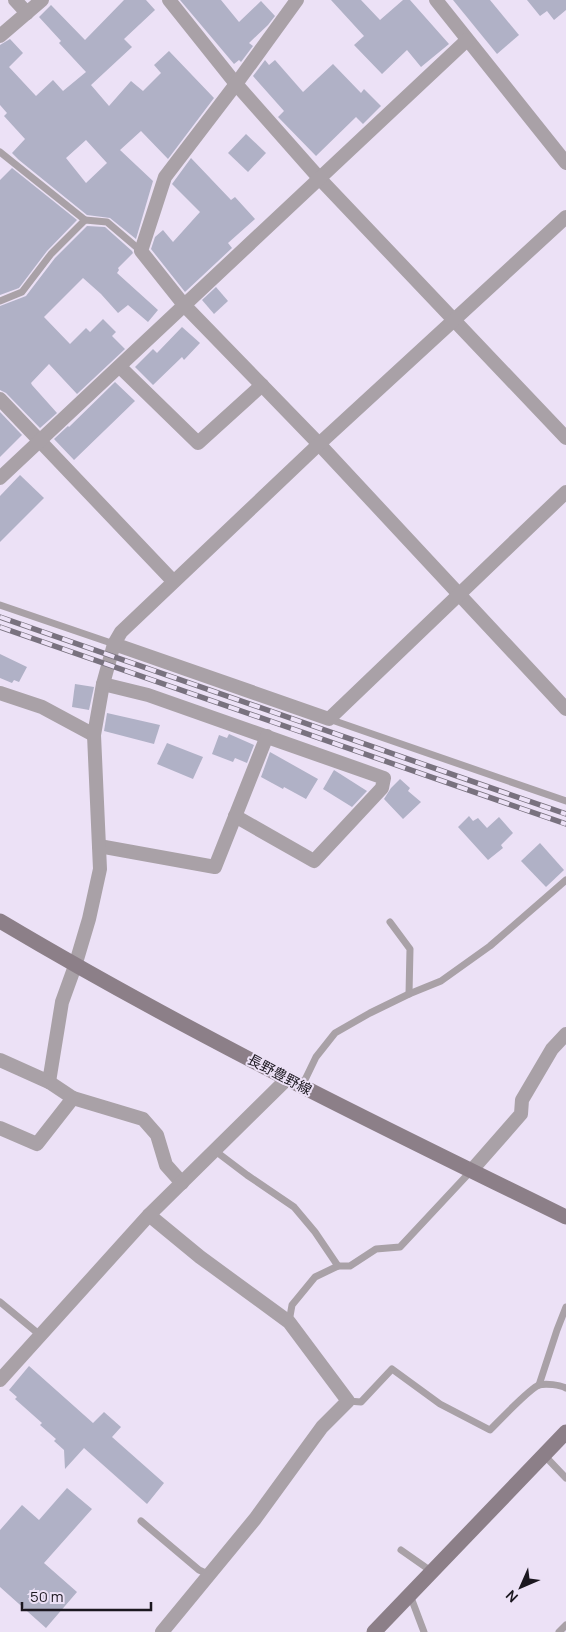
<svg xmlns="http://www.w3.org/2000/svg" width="566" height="1632" font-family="Manrope,'Noto Sans JP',sans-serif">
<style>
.building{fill:#b0b1c6;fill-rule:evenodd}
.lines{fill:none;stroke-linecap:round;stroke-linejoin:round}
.lane{stroke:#a9a1a7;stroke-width:7}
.street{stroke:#a9a1a7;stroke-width:14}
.secondary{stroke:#8c7f88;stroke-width:15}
.rail-casing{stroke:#79727f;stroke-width:5.5}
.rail{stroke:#ece1f6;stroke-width:4;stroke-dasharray:11;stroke-linecap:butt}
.labels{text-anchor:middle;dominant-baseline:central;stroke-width:4;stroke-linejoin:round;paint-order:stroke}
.street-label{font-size:14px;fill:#1b171f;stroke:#ece1f6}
</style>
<rect width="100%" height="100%" fill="#ece1f6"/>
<g class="building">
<path d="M124,0H146L155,10L124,39L132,47L91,85L109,106L131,81L143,91L161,73L154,65L169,51L214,98L168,159L141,131L120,150L153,181L136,239L110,218L87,215L19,160L12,153L25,139L4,116L7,113L0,105V45L10,39L23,53L9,67L36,96L53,80L63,91L86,72L59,43L61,41L39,17L51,5L85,40ZM86,140L107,163L86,183L66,158Z"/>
<polygon points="180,0 221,0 239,22 261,1 275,16 268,25 249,43 253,46 241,62 239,60 234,64"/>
<polygon points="331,0 361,0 380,20 403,0 410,0 449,44 421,67 407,50 382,74 354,45 364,36"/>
<polygon points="453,0 490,0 519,35 497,54"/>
<polygon points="527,0 566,0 566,10 554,20 547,11 540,16"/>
<polygon points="265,60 269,65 275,60 303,92 333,64 361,93 364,89 381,106 363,124 356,117 316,156 278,117 284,111 253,76"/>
<polygon points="246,134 266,153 248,172 228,153"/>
<polygon points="191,158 231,200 235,197 255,219 228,243 232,248 185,292 151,249 155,237 163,230 173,242 200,212 172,184"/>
<polygon points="12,168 77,220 47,251 19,288 0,295 0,180"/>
<polygon points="87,226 105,227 132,251 133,253 118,268 119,270 117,273 158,310 148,322 128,305 118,313 101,294 83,278 44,317 70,344 86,328 90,332 103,319 116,332 112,336 125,349 77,394 49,364 31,383 32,385 57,413 40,428 6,393 0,390 0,306 26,296 55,258"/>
<polygon points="216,287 228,301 214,314 202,300"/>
<polygon points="182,327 200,343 184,360 182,357 153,385 135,367 153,349 157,353"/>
<polygon points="115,382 135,401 74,460 54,439 68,426 69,427"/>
<polygon points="0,412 22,435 0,457"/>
<polygon points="20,475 44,498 0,542 0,496"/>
<polygon points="0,654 27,667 19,682 14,680 12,683 0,678"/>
<polygon points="75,684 94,687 89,710 72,707"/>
<polygon points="107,713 160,725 154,744 104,731"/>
<polygon points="229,734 254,745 247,763 235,758 233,762 212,754 219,735 227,738"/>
<polygon points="167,743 203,757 193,779 157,764"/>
<polygon points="270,752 318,779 306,799 284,787 283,789 261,777"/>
<polygon points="334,770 367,791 352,807 323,789"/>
<polygon points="400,779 410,788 408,791 421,802 403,819 384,799 391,788"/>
<polygon points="469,816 473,821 478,818 487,828 499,817 513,833 501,845 503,848 488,860 458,827"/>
<polygon points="540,843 564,870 546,887 521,861"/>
<polygon points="29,1366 93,1423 104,1412 121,1427 112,1437 164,1483 147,1504 84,1448 65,1469 64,1450 54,1441 56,1439 40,1425 42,1423 15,1399 17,1397 9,1390"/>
<polygon points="67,1488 92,1509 44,1563 77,1592 46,1628 0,1587 0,1530 22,1505 39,1520"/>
</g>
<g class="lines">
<g class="lane">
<polyline points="0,152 85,220"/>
<polyline points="0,301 22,292 51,254 85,220 107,222 141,251"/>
<polyline points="0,605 114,644"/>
<polyline points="329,719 566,801"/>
<polyline points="390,922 410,949 409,994"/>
<polyline points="302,1086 316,1057 335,1033 370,1013 409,994 441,981 490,946 566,880"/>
<polyline points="214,1150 247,1175 294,1207 315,1232 338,1266"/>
<polyline points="0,1302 40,1335"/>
<polyline points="289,1322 292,1305 315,1277 338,1266 350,1266 376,1249 400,1247 471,1171"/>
<polyline points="539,1385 557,1330 566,1307"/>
<path d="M348,1401L361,1402L392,1369L440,1404L490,1430C499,1421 529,1389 539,1385C546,1383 560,1385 566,1388"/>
<polyline points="544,1455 566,1478"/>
<polyline points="141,1521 199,1570 210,1575"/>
<polyline points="401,1550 431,1571"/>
<polyline points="410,1595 424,1632"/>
<polyline points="559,1632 566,1625"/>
</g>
<g class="street">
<polyline points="15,0 27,13"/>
<polyline points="169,0 236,84 320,179 566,438"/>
<polyline points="297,0 236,84 165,177 141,251 184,305 319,444 566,709"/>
<polyline points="436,0 566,163"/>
<polyline points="0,36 42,0"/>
<polyline points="120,367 198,443 262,385"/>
<polyline points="0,399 173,581"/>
<polyline points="0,478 467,40"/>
<polyline points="114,644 329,719 566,492"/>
<polyline points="103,684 148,695 384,778 382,788 314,861 235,816"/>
<polyline points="0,693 42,707 94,735"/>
<polyline points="99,846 215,867 267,736"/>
<polyline points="0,1060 49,1082 62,1002 75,966 89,919 100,869 94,735 103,684 114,644 121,632 319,444 566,217"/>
<polyline points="73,1098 143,1119 157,1135 166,1165 182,1183"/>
<polyline points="0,1128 37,1144 73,1098 49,1082"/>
<polyline points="471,1171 521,1114 522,1100 552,1049 566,1034"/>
<polyline points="149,1215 200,1257 289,1322 348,1401 322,1427 255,1519 162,1632"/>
<polyline points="0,1380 149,1215 288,1078"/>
</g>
<g class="secondary">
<path d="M0,921C183,1030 375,1124 566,1217"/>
<polyline points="374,1632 566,1432"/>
</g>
<defs>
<g id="rail">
<polyline points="0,617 566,814"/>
<polyline points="0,627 566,824"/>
</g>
</defs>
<use href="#rail" class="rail-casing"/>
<use href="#rail" class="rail"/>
</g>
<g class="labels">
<g class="street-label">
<text transform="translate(280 1074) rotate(28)">長野豊野線</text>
</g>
</g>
<g transform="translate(521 1587) rotate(225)" stroke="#ece1f6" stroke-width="4" paint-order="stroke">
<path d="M0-4L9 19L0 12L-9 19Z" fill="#1b171f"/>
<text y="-8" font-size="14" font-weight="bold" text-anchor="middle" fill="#1b171f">N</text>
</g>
<path d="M22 1602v8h129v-8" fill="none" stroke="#1b171f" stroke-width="2.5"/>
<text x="30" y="1602" font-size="15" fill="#1b171f" stroke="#ece1f6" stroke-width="4" paint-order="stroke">50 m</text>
</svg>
